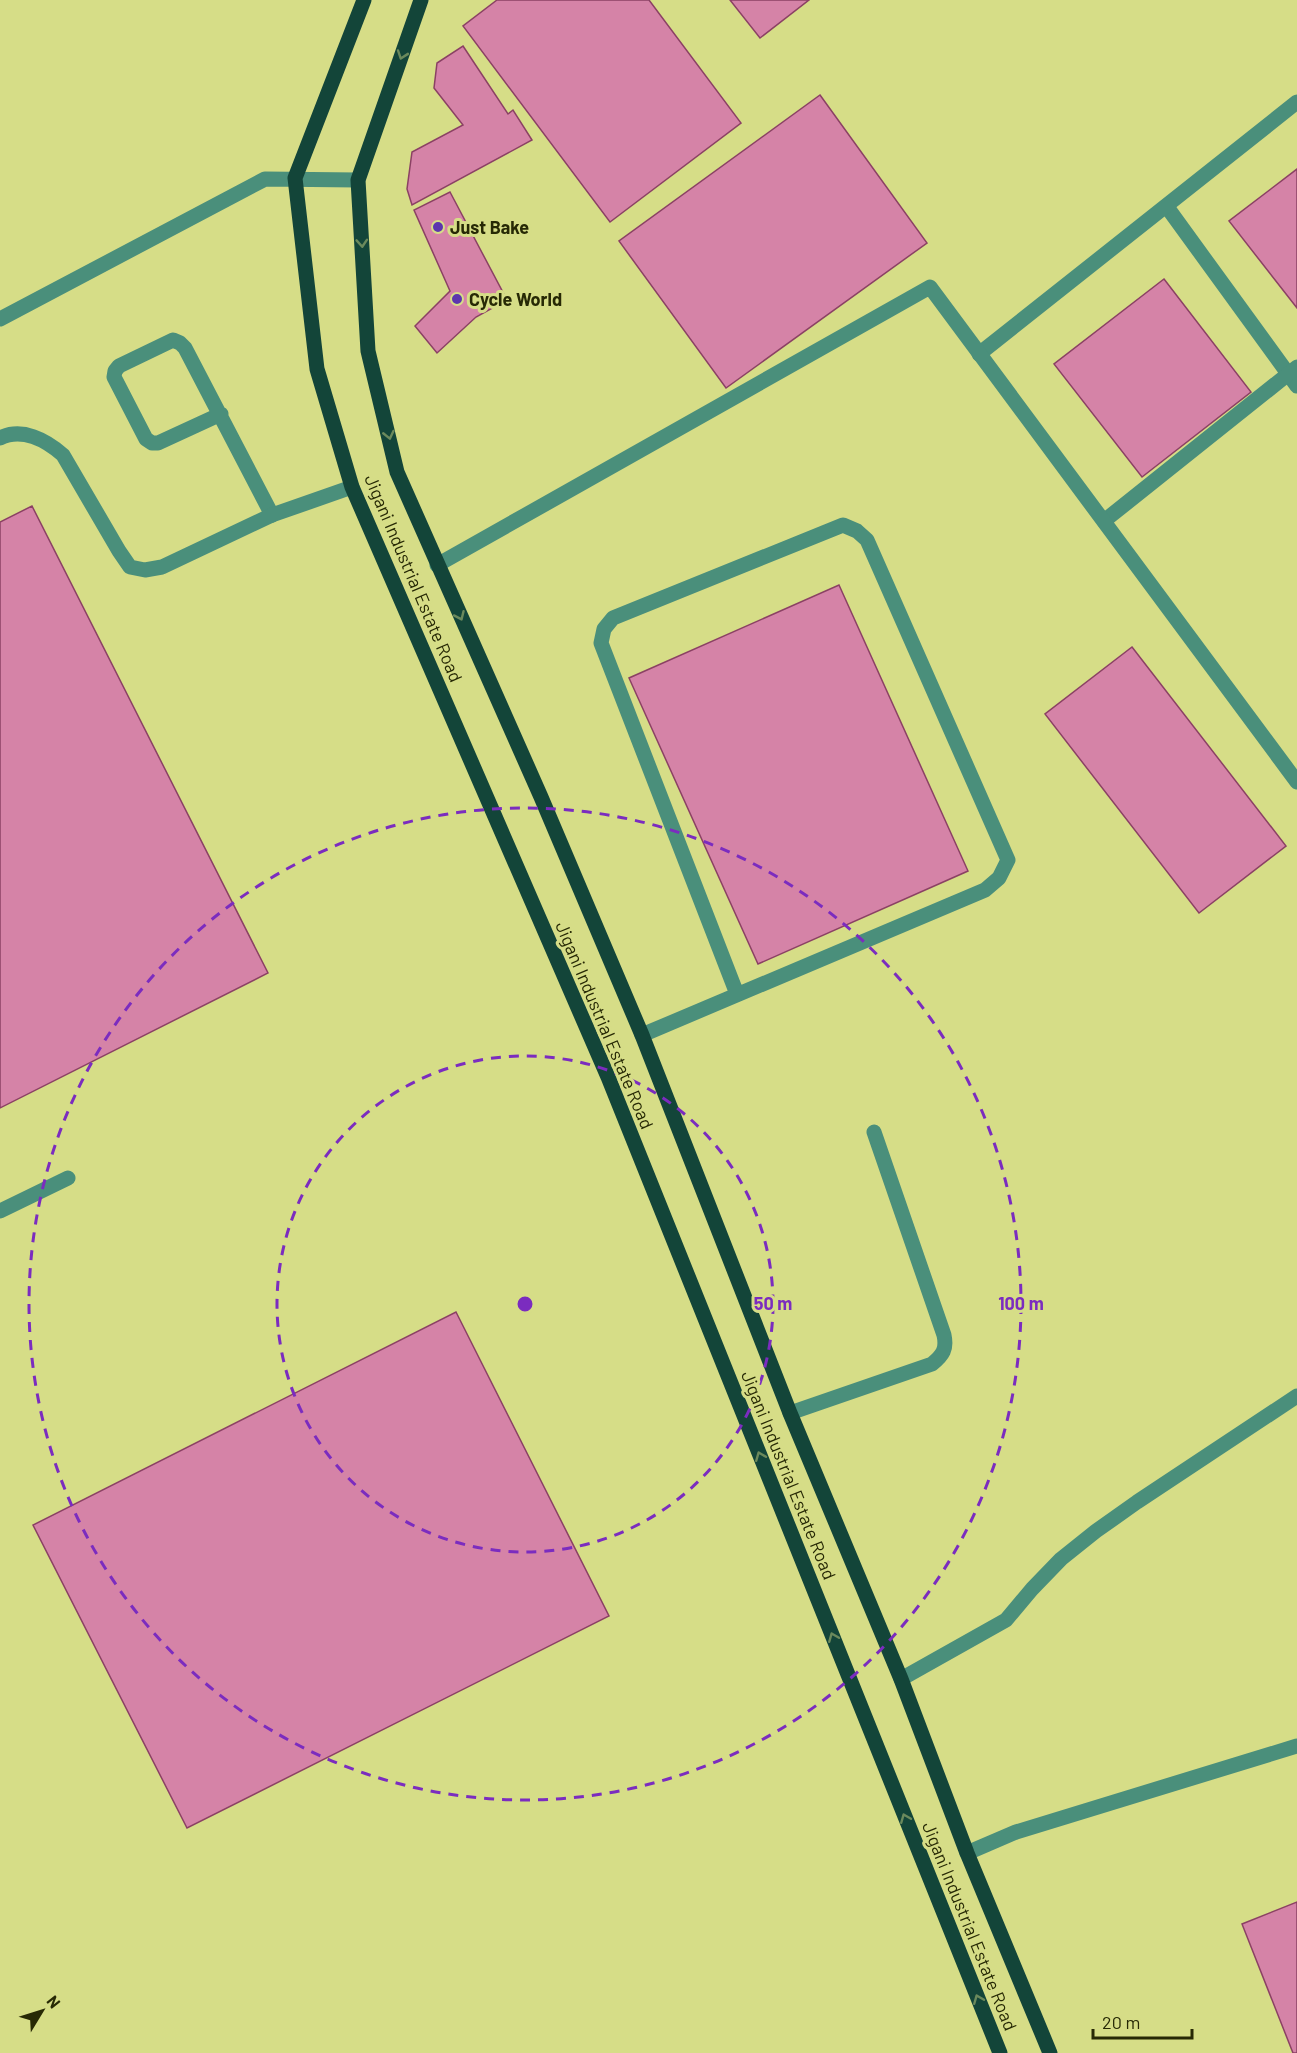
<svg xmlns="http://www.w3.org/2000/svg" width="1297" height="2053" font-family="Barlow,sans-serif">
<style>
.building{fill:#d583a7;stroke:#8b4164;stroke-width:1.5}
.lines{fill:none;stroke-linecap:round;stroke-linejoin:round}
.minor{stroke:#4a8f7b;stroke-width:15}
.major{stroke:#134539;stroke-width:15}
.oneway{stroke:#6b895c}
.ring{fill:none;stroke:#7b2cbf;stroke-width:3;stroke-dasharray:10 8}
.poi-dot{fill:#5d36ae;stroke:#d6dd87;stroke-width:2}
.labels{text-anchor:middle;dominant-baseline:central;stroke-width:6;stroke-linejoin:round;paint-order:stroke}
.poi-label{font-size:18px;font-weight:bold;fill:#272905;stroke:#d6dd87;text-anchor:start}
.street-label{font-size:18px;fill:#272905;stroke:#d6dd87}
.centre{fill:#7b2cbf;stroke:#d6dd87;stroke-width:3}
.ring-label{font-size:18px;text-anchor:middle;font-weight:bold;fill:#7b2cbf;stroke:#d6dd87;stroke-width:6;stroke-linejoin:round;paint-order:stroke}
</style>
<rect width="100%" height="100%" fill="#d6dd87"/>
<g class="building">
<polygon points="497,0 649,0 741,123 610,222 463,26"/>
<polygon points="730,0 809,0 760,38"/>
<polygon points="463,46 508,114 513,110 532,140 412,205 407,189 412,152 463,125 434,88 437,63"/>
<polygon points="820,95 927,243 726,388 619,241"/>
<polygon points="1297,169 1297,308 1229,221"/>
<polygon points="450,192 507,300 476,317 437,353 415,326 450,291 414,210"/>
<polygon points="1164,279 1251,392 1142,477 1054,364"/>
<polygon points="32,506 268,973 0,1108 0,522"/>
<polygon points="839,585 968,871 758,964 629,678"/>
<polygon points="1132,647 1286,846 1199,913 1045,714"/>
<polygon points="456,1312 609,1616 187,1828 33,1525"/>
<polygon points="1297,1902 1297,2053 1293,2053 1242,1924"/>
</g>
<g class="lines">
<g class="minor">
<polyline points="1167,207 1297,386"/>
<polyline points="0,319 265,179 358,180"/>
<polyline points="979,354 1297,102"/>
<polyline points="221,414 158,443 152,443 146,439 114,377 115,371 119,366 173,340 180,343 185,348 272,515"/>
<path d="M0,438C22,427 46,440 63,455L119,551L130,567L145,570L162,567L272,515L352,487"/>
<polyline points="1104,521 1297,367"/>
<polyline points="437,565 930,287 1297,782"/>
<polyline points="642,1035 985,890 999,878 1008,860 867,540 857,531 843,525 613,618 604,629 601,643 737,994"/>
<polyline points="0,1211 68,1178"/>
<path d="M790,1413L932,1364C943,1355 947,1349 944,1335L874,1132"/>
<polyline points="901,1679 1006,1620 1032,1589 1061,1559 1096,1531 1137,1502 1297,1396"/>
<polyline points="967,1853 1016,1832 1297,1746"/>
</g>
<g class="major">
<polyline points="364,0 295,178 317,369 352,487 608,1077 1000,2053"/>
<polyline points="421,0 358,180 368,351 397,472 541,797 642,1035 790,1413 901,1679 967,1853 1050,2053"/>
</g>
</g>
<defs><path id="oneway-chevron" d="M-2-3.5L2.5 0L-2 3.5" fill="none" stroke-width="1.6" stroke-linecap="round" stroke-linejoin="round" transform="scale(1.5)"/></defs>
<g class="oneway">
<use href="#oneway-chevron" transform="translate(402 55) rotate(109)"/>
<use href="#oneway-chevron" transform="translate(362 243) rotate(86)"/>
<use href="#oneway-chevron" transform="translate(389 435) rotate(77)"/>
<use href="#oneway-chevron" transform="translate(460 616) rotate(66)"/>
<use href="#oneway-chevron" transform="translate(760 1456) rotate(-112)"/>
<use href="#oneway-chevron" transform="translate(833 1637) rotate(-112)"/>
<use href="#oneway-chevron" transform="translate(905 1818) rotate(-112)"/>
<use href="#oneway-chevron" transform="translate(978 1999) rotate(-112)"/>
</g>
<g class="ring">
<circle cx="525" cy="1304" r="248"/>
<circle cx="525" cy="1304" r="496"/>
</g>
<g class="poi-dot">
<circle cx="438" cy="227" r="6"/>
<circle cx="457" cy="299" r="6"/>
</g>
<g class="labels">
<g class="poi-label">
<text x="450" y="227">Just Bake</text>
<text x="469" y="299">Cycle World</text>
</g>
<g class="street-label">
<text transform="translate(414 578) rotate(67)">Jigani Industrial Estate Road</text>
<text transform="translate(605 1025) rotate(67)">Jigani Industrial Estate Road</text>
<text transform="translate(789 1475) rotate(68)">Jigani Industrial Estate Road</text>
<text transform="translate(970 1926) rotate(68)">Jigani Industrial Estate Road</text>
</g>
</g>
<circle cx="525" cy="1304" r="9" class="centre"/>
<g class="ring-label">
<text x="773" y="1310">50 m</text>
<text x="1021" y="1310">100 m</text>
</g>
<g transform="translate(42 2011) rotate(52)" stroke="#d6dd87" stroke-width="4.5" paint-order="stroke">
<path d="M0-4.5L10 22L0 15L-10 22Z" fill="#272905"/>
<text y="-9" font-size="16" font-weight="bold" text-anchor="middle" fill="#272905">N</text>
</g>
<path d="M1093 2029v9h99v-9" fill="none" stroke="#272905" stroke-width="3"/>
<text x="1102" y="2029" font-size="18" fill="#272905" stroke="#d6dd87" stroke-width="4.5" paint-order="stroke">20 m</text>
</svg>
